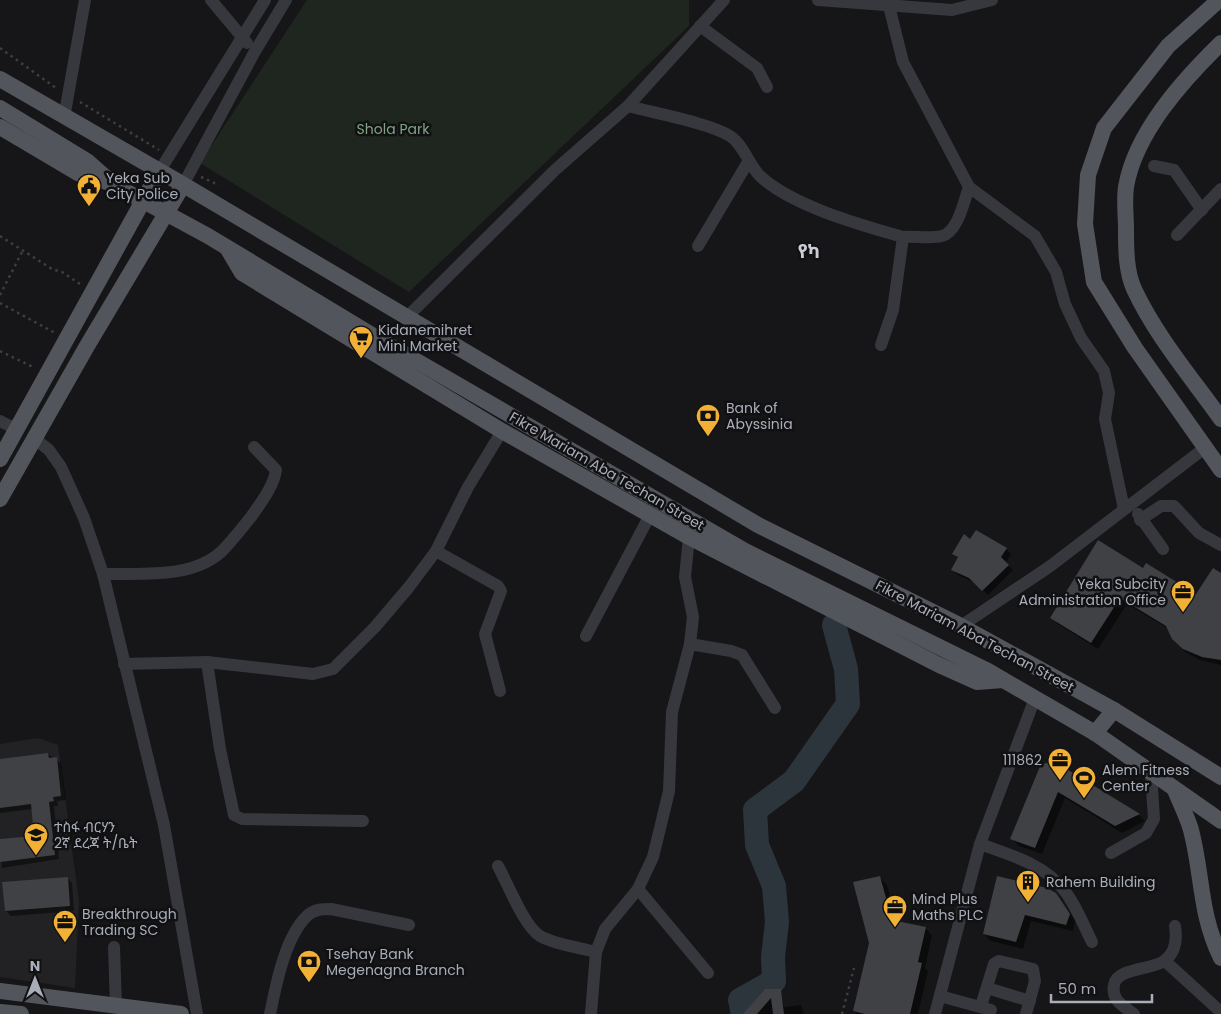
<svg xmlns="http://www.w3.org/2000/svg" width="1221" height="1014" font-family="Poppins,'Noto Sans Ethiopic',sans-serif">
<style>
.built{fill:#222225}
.green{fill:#1e261f}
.shadow{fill:#0007}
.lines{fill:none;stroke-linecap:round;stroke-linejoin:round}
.river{stroke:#2c353c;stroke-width:24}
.building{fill:#404145}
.path{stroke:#3d3f44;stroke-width:2.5;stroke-dasharray:2.5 4;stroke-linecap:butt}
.minor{stroke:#37383d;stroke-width:12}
.major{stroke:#53555c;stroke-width:16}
.labels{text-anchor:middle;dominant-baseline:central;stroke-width:5;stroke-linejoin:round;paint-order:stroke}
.park-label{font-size:14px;fill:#7fa381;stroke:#111113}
.poi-label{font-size:14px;fill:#a8adb8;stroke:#111113;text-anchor:start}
.street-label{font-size:14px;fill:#a8adb8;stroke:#111113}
.district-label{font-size:19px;font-weight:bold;fill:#c9ccd4;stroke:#111113}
</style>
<rect width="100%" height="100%" fill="#161618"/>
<polygon class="built" points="38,738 58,745 79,901 75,988 0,977 0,744"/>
<polygon class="green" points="307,0 689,0 689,26 409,292 200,163"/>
<g class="shadow">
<polygon points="971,541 1006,549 1011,554 1006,563 1013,570 988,595 975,583 958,575 953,570 959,559 954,554"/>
<polygon points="1143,569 1197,596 1221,574 1221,665 1200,660 1185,652 1169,629 1127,604 1098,649 1058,624 1051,618"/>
<polygon points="48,754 61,763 66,800 57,801 58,806 54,806 59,859 2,868 0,841 36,837 33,809 0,813 0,760"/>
<polygon points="1054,763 1139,815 1145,821 1122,833 1065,798 1042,854 1019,846 1012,839"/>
<polygon points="67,878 72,883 74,911 11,916 6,911"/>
<polygon points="880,878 887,885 897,922 925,928 932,935 925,968 928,971 918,1014 857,1014 854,1011 870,943"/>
<polygon points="1057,896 1075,920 1073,931 1031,921 1023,949 991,941 984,934"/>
<polygon points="781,990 784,1007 801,1005 804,1014 748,1014"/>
</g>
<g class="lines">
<polyline class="river" points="743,1014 740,1000 774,981 773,957 777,922 774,886 757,845 755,810 794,781 848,704 846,669 834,625"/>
</g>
<g class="building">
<polygon points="976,530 1007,548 1001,557 1009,565 982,591 969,578 951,570 958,557 952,554 964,534 970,539"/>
<polygon points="1098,540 1143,568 1146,563 1196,594 1213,568 1221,573 1221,660 1202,657 1183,649 1172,639 1166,626 1120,598 1091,643 1050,618"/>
<polygon points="48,753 49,758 57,757 61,796 53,797 54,801 49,802 55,855 0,862 0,839 34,836 31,804 0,808 0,759"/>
<polygon points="1055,762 1140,814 1115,826 1058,792 1035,848 1010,839 1041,764"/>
<polygon points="880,876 892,920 926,927 918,962 922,963 910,1014 865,1014 853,1011 869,943 853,882"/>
<polygon points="997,876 1047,888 1056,893 1070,914 1066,925 1025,915 1016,942 983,934"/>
<polygon points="68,877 70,906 5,911 2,882"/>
<polygon points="765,989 781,989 784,1014 773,1014 771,998 757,1014 743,1014"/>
</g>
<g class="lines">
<g class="path">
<polyline points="0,48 56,88"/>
<polyline points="80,102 159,150"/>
<polyline points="201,177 219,185"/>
<polyline points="0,236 52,269 62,272 80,284"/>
<polyline points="0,295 23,250"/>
<polyline points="0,303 55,333"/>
<polyline points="0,351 35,368"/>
<polyline points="842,1014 854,968"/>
</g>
<g class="minor">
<polyline points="211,0 247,43"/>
<polyline points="818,0 952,10 992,0"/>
<polyline points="889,6 903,62 969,187 1035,236 1056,272 1065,304 1081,338 1104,371 1109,393 1105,419 1124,509"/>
<polyline points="700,26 757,68 767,87"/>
<path d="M628,106C654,113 709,123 730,136C743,144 749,165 760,176C792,206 861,225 903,237L893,310L881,345"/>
<polyline points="64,118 85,0"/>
<polyline points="1154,166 1174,170 1202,210"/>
<polyline points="159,172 265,0"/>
<polyline points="183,185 254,53 286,0"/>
<polyline points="1177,235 1221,189"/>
<path d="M903,237C915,236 930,239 942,236C958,232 964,201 969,187"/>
<polyline points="698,246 748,162"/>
<polyline points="406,318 555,170 628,106 724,0"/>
<polyline points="0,421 16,429"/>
<polyline points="35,439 49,450 61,467 84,518 103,574 164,825 197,1014"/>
<polyline points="1138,514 1163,549"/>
<polyline points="1140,520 1161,506 1174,506 1199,533 1221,545"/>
<polyline points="436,551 498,586 501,591 485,634 500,691"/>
<path d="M103,574C141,573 191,579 221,552C232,541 241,529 251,517C260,504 274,486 276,470L254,447"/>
<polyline points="961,626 1049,567 1206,447"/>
<polyline points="586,636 650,515"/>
<polyline points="690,644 731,651 742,655 775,708"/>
<polyline points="207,662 220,749 234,815 242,819 363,821"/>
<polyline points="124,664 207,662 313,674 333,669 375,627 409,587 436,551 468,487 502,431"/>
<path d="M980,844C1010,855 1044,864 1064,890C1076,905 1083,924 1092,942"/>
<polyline points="1111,853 1146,833 1154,819 1151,773"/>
<path d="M498,866C508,884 524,926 540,936C556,945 578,947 596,952L591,1014"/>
<polyline points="638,889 708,973"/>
<polyline points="114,947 116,1006"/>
<polyline points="596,952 605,929 638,889 653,857 663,816 669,791 672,712 690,644 693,617 685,577 689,537"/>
<polyline points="1165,961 1221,1012"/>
<polyline points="987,988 1030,1001"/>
<polyline points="940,996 991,1010"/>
<polyline points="981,1006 994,964 999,961 1033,969 1035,981 1026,1014"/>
<path d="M270,1014C276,985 285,936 308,915C315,909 323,909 331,909L409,925"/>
<polyline points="935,1014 980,844 1035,698"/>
<path d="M1134,1014C1123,1006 1111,1000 1114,985C1116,968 1152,970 1164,961C1176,953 1177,939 1175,926"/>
</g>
<g class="major">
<polyline points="1219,0 1168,46 1104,128 1088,175 1085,224 1094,282 1135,348 1221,470"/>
<path d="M1221,43C1183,80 1135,133 1126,187C1124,201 1126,216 1126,229C1126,249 1126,271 1134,289C1156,336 1191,377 1221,419"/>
<polyline points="0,79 177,181 758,525 961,626 1114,710 1221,777"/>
<polyline points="0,108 87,161 114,185 208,236 382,341 745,551 988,671 1095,733 1221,821"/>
<polyline points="0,127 78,173 107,182"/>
<polyline points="229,251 242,273 502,431 689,537 939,665 977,682 1003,680"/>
<polyline points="0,459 159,172"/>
<polyline points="0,499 87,346 183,185"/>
<polyline points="1095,733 1114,710"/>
<path d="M1175,790C1180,803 1187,816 1191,830C1203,876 1199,913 1221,958"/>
<polyline points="0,991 181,1014"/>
<polyline points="0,1012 21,1014"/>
</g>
</g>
<defs>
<symbol id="civic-pin" viewBox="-11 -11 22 30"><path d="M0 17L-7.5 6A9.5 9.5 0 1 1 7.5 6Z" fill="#f2b134" stroke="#111113"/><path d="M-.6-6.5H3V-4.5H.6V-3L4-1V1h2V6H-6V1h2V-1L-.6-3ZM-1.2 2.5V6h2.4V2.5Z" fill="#111"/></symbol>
<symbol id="supermarket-pin" viewBox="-11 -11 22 30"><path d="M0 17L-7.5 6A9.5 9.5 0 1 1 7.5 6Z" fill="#f2b134" stroke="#111113"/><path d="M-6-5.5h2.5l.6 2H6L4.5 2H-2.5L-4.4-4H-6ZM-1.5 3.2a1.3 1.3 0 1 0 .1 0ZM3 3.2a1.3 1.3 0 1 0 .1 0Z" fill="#111"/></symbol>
<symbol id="bank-pin" viewBox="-11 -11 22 30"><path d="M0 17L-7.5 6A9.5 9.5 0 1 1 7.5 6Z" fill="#f2b134" stroke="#111113"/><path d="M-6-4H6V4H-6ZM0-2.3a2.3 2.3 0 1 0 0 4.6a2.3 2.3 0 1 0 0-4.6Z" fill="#111"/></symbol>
<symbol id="office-pin" viewBox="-11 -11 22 30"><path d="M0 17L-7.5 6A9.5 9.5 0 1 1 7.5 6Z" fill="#f2b134" stroke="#111113"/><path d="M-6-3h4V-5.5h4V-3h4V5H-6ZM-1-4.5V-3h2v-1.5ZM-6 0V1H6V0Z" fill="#111"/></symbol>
<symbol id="stadium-pin" viewBox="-11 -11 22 30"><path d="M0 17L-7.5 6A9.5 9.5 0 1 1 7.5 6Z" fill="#f2b134" stroke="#111113"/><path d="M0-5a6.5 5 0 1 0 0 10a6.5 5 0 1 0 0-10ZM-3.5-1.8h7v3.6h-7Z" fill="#111"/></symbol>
<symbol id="school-pin" viewBox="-11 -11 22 30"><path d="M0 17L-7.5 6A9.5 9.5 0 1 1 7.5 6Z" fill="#f2b134" stroke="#111113"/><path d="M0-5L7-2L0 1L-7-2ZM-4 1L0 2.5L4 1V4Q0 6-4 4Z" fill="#111"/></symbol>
<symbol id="building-pin" viewBox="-11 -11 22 30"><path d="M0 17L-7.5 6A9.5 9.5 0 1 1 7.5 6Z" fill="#f2b134" stroke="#111113"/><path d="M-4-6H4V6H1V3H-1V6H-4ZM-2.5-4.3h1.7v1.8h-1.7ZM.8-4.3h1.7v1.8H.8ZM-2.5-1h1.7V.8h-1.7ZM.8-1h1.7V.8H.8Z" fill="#111"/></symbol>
</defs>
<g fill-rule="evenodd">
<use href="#civic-pin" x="75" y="172" width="28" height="38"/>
<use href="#supermarket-pin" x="347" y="324" width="28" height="38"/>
<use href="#bank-pin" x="694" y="402" width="28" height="38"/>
<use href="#office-pin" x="1169" y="578" width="28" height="38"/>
<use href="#office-pin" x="1046" y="746" width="28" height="38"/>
<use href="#stadium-pin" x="1070" y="764" width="28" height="38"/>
<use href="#school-pin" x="22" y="821" width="28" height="38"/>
<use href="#building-pin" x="1014" y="868" width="28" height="38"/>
<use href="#office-pin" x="881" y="893" width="28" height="38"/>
<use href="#office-pin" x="51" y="908" width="28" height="38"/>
<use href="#bank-pin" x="295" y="948" width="28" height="38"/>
</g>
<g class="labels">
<g class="park-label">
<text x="393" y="129">Shola Park</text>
</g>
<g class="poi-label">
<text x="106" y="178">Yeka Sub<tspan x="106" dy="16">City Police</tspan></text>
<text x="378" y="330">Kidanemihret<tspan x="378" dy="16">Mini Market</tspan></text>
<text x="726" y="408">Bank of<tspan x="726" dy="16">Abyssinia</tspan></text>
<text x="1166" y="584" text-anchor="end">Yeka Subcity<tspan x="1166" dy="16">Administration Office</tspan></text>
<text x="1042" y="760" text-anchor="end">111862</text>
<text x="1102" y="770">Alem Fitness<tspan x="1102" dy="16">Center</tspan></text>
<text x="54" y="827">ተስፋ ብርሃን<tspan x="54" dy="16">2ኛ ደረጃ ት/ቤት</tspan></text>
<text x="1046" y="882">Rahem Building</text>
<text x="912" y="899">Mind Plus<tspan x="912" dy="16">Maths PLC</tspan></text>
<text x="82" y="914">Breakthrough<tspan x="82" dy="16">Trading SC</tspan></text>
<text x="326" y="954">Tsehay Bank<tspan x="326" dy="16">Megenagna Branch</tspan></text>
</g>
<g class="street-label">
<text transform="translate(607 471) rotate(30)">Fikre Mariam Aba Techan Street</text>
<text transform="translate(975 636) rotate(28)">Fikre Mariam Aba Techan Street</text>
</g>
<g class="district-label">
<text x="809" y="251">የካ</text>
</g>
</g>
<g transform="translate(35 979)" stroke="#111113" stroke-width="4" paint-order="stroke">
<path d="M0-4L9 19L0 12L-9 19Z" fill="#a8adb8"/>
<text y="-8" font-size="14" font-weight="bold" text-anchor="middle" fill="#a8adb8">N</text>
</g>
<path d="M1051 994v8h101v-8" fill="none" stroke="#a8adb8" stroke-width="2.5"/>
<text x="1058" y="994" font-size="15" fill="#a8adb8" stroke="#111113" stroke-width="4" paint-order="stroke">50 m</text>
</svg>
